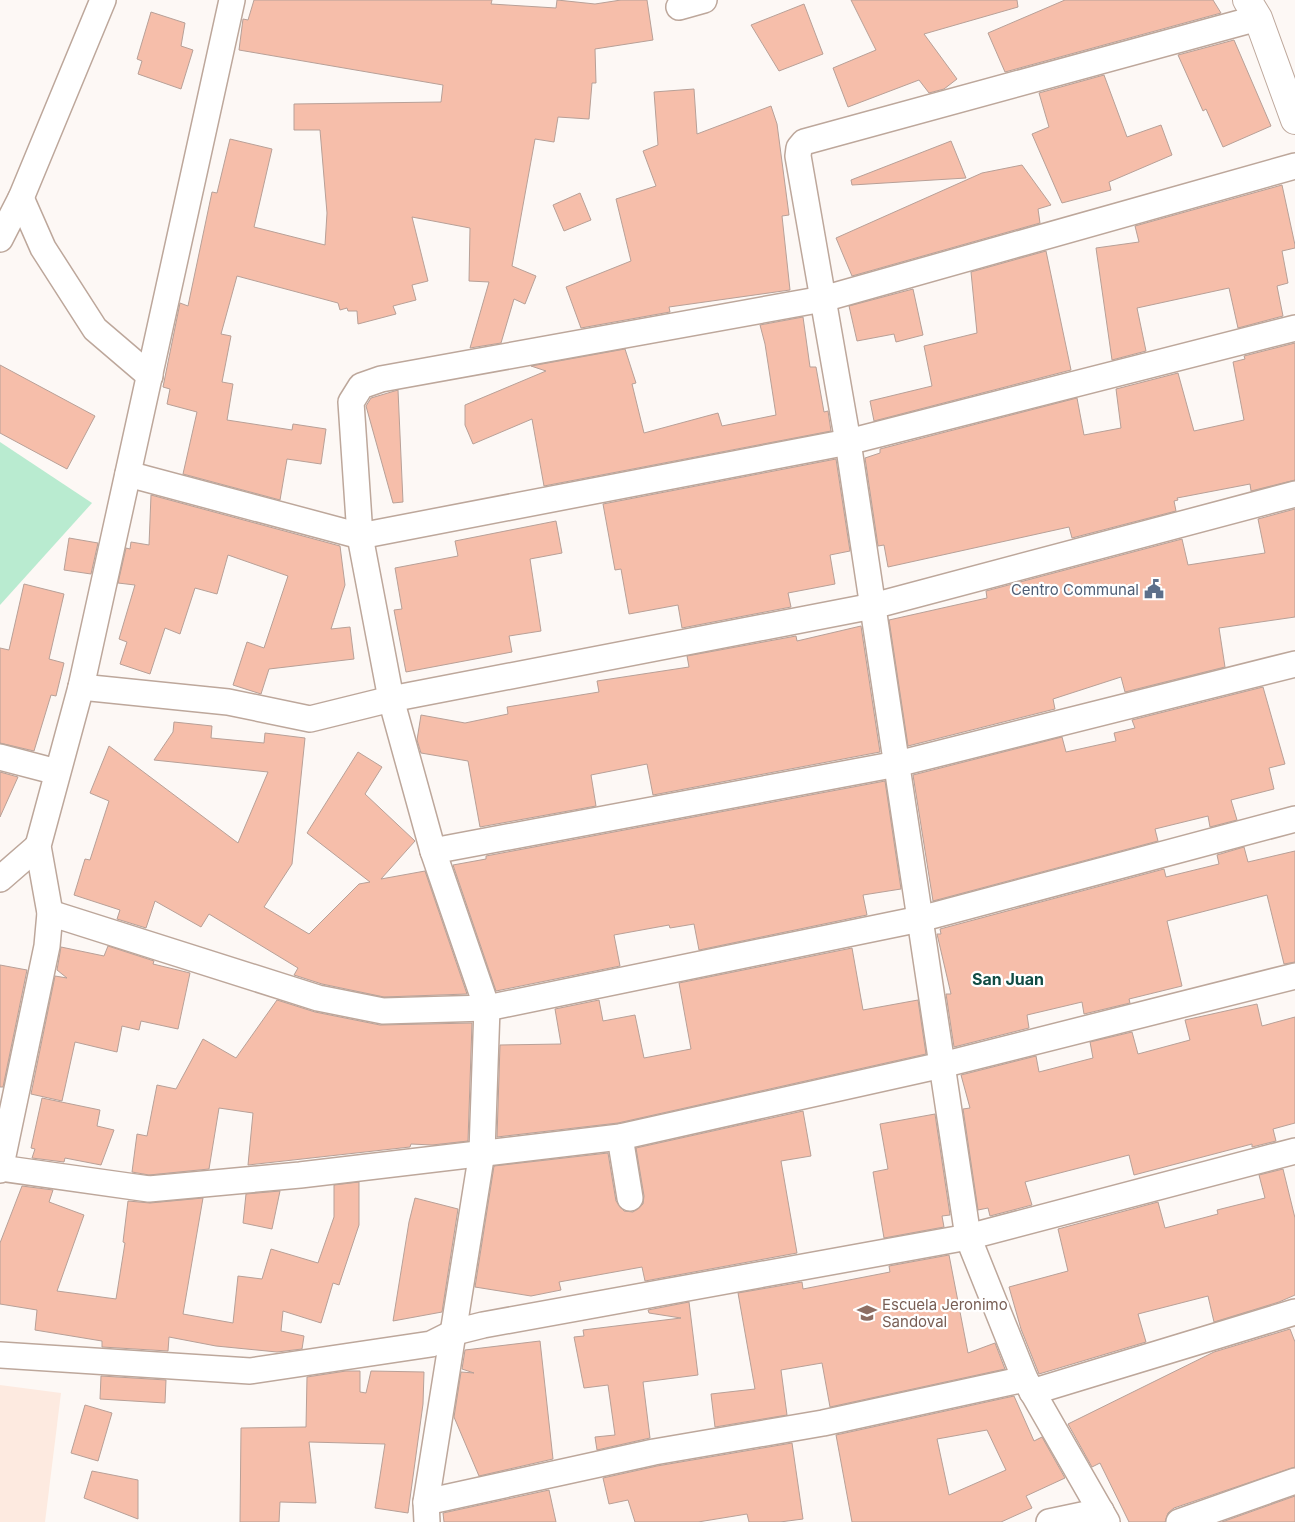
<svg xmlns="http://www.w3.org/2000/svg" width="1295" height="1522" font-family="Inter,sans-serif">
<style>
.built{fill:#fdeae0}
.green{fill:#b9ebd0}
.building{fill:#f6beaa;stroke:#b8a097;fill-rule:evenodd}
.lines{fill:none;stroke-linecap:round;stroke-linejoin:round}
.street-casing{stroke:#bda79b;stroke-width:28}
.secondary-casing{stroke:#bda79b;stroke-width:30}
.street{stroke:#fff;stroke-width:25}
.secondary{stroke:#fff;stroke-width:28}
.labels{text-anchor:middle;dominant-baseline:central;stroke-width:4.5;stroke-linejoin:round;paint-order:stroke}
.service-label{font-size:15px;fill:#4e5e75;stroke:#fff;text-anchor:end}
.education-label{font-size:15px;fill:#785e54;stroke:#fff;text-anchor:start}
.neighbourhood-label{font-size:16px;font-weight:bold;fill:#114c44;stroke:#fff}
</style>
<rect width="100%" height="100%" fill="#fdf8f5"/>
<polygon class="built" points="0,1385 61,1393 45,1522 0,1522"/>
<polygon class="green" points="0,442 92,503 0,605"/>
<g class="building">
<polygon points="254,0 492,0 491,4 556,8 557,0 595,4 621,0 647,0 653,40 595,49 596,83 592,83 589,119 558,117 554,142 535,139 512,266 536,276 525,304 514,299 501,343 470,348 489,282 469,281 470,228 412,217 428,281 412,285 416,300 393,306 396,314 358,324 357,311 348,311 347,308 340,310 338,303 237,276 221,334 231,336 222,382 233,384 227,420 292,430 293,424 326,429 321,464 287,459 280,500 183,474 197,412 167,404 170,389 163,387 180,303 188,306 212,192 217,193 230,139 272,149 254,227 325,245 327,213 320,130 294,130 294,104 441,102 443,85 239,50 243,19 248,20"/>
<polygon points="851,0 1017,0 1018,7 924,34 957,79 944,89 929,93 919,80 848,107 833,68 876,50"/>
<polygon points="1065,0 1213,0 1221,13 1005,72 988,33"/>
<polygon points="804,4 823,54 779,71 751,25"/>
<polygon points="151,12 185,23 181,46 193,50 181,89 138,74 142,61 137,59"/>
<polygon points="1234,40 1271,126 1223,147 1206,109 1203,111 1178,55"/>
<polygon points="1104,75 1127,137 1161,125 1172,155 1109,182 1111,190 1062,203 1032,134 1049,127 1039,93"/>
<polygon points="694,89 697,134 771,106 777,124 789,215 782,216 790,290 669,307 670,312 581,328 566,287 631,261 616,199 656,186 643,151 658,145 654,92"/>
<polygon points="951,141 966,178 852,185 851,180"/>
<polygon points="1022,165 1051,205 1038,209 1040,223 852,276 836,238 982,173"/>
<polygon points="1282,185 1295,245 1295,248 1282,251 1288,283 1277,286 1283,316 1238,328 1229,288 1137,308 1146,351 1112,360 1096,248 1139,242 1135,226"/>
<polygon points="580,193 591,220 564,231 553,205"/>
<polygon points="1046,251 1071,370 874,421 870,401 932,386 924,346 977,333 971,272"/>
<polygon points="913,289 923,335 896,342 894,334 857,341 849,306"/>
<polygon points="803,317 810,367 816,367 824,412 828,411 831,431 544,486 532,419 473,444 465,425 465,405 546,371 531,366 625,349 636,383 632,384 644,433 718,413 722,426 776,415 765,344 760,325"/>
<polygon points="1295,343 1295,480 1251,491 1250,484 1177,498 1178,500 1174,501 1176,511 1072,538 1069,527 888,567 884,545 878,546 865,458 880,453 880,449 1077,398 1084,435 1121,428 1116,389 1178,373 1194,431 1244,420 1233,362 1245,359 1244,356"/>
<polygon points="0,365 95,416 67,469 0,433"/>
<polygon points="398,390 403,502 393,503 366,406 371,398"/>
<polygon points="836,459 850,551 830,555 835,584 788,593 791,607 682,628 678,605 629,614 621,569 615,570 603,504"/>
<polygon points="151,495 340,546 345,585 331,629 350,627 354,659 269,669 261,694 233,685 247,642 264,648 288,576 228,555 217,594 195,588 180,634 165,628 150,674 120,664 127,642 119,639 135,585 118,583 126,548 130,549 131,542 149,545"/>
<polygon points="1295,509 1295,617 1219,628 1225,667 1125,692 1121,677 1053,699 1055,709 908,746 889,620 987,598 986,591 1182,539 1188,565 1265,553 1258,519"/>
<polygon points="556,521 562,553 530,559 541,631 509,636 512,652 406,672 394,610 402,609 395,568 458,556 455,541"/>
<polygon points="69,538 98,543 91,574 64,570"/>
<polygon points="24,584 64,594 49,659 64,663 56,696 51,695 34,751 0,743 0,648 9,650"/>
<polygon points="861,626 880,752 653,795 647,764 591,775 596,806 480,827 468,761 421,753 417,740 421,715 465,723 508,714 507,707 599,692 597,681 689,667 687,656 796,636 797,641"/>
<polygon points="1263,687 1285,764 1269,768 1274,789 1231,800 1237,820 1210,827 1208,816 1155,829 1158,841 933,901 913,775 1062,737 1066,752 1116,741 1114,733 1135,728 1132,720"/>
<polygon points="174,722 212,726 211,738 264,743 265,733 305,738 292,864 264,907 309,934 359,884 370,882 307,833 358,752 382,767 365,794 415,841 381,879 425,871 467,994 384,997 322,984 294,975 298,968 209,914 201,927 155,901 146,928 117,919 120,910 74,895 85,859 90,860 109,801 90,793 109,746 238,843 268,772 154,760 173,732"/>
<polygon points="0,772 18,777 0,817"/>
<polygon points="885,781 901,889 863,895 867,915 699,950 694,924 670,928 669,925 614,935 620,966 496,991 453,865 486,859 486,856"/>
<polygon points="1244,847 1248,862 1295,851 1295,962 1284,964 1267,895 1167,921 1182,986 1129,999 1130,1003 1084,1014 1082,1002 1027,1015 1029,1028 954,1047 946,994 951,994 937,934 941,934 940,929 1164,869 1166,877 1219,864 1217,855"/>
<polygon points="108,946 154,961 153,964 190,973 178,1029 141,1021 139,1030 122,1026 117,1052 75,1042 62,1101 31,1094 55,976 67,978 57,970 61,947 104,956"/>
<polygon points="852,948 863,1010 918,1000 926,1054 618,1123 497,1137 500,1045 561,1044 555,1009 599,1000 603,1021 635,1015 644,1058 691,1049 679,983"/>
<polygon points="0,965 27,970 3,1087 0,1087"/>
<polygon points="277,1000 315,1012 380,1025 472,1023 468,1141 432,1145 411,1144 410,1147 248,1165 253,1113 219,1108 209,1169 149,1175 132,1172 137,1134 147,1136 157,1085 176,1089 203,1039 236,1058"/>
<polygon points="1257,1004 1262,1026 1295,1017 1295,1123 1273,1129 1276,1141 1252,1147 1252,1144 1134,1175 1129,1155 1025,1182 1032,1205 990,1216 988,1208 978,1210 963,1109 970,1108 961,1075 1036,1056 1039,1072 1093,1058 1090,1042 1132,1032 1138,1054 1190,1040 1185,1020"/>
<polygon points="42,1098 100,1110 97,1126 114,1130 101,1165 65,1158 64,1162 32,1158 35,1149 31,1148"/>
<polygon points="803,1111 811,1156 781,1161 797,1253 645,1281 642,1267 559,1282 561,1290 531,1296 475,1287 494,1166 608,1153 616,1201 624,1211 633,1212 643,1204 644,1196 636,1148"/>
<polygon points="935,1114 950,1215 942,1216 944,1227 884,1238 873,1172 888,1169 880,1124"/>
<polygon points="1283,1169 1295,1218 1295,1295 1279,1302 1214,1322 1208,1296 1138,1314 1146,1342 1039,1374 1021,1329 1009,1287 1068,1271 1058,1229 1158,1202 1165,1228 1218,1214 1217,1210 1265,1198 1259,1175"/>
<polygon points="359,1182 359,1225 339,1285 333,1283 321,1323 283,1311 281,1331 304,1336 302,1349 277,1352 216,1346 169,1337 168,1351 102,1347 102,1341 35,1330 37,1310 0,1304 0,1243 22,1186 53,1190 49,1202 84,1215 57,1291 116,1299 125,1243 123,1242 128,1201 150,1203 203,1198 183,1314 233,1323 238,1276 262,1279 271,1249 318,1263 334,1217 334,1185"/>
<polygon points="280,1191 272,1229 243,1223 246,1194"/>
<polygon points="415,1198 458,1209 442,1312 393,1321 409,1222"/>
<polygon points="949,1255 968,1353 995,1343 1005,1369 830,1407 822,1363 781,1370 787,1415 715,1427 711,1394 755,1389 738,1293 802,1282 803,1289 890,1272 889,1266"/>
<polygon points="689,1302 698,1375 643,1382 650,1438 597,1450 595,1437 615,1435 608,1385 584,1388 574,1337 584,1336 583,1330 681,1318 649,1313 648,1310"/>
<polygon points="1290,1329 1295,1342 1295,1467 1174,1508 1168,1513 1165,1522 1129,1522 1100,1463 1092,1467 1068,1424 1214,1352"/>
<polygon points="540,1341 553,1459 479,1476 454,1417 461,1372 474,1373 462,1369 465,1350"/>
<polygon points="346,1371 360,1371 360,1392 366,1393 371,1371 424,1372 423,1404 408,1513 375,1508 385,1444 309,1442 316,1503 280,1502 279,1522 240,1522 241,1428 306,1427 307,1377"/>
<polygon points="101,1376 166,1380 165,1403 100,1399"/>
<path d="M1014,1396L1034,1441L1042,1437L1065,1478L1026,1496L1032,1508L1001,1522H852L836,1435ZM987,1430L1006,1470L949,1495L937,1439Z"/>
<polygon points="85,1405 112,1413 98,1461 71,1453"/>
<polygon points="792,1443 803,1519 780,1522 749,1522 747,1514 698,1522 635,1522 628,1500 609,1504 603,1478 657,1466"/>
<polygon points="92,1471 138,1480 138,1519 84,1498"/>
<polygon points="549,1490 556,1522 444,1522 443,1513"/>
<polygon points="1295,1496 1295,1522 1222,1522"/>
</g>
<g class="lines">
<defs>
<g id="street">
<polyline points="679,7 704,0"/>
<polyline points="21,198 43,248 95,329 150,376"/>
<polyline points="0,239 21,198 103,0"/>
<polyline points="128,474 360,536 848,442 1295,328"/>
<polyline points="81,687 228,702 310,719 391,699 873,606 1295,494"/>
<polyline points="0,757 57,772"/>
<polyline points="433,851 897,764 1295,664"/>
<polyline points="0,879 38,846"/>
<polyline points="50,913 318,998 383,1011 487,1008 920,919 1295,819"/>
<polyline points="620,1137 630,1198"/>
<polyline points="0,1168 149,1189 300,1175 620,1137 942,1065 1295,976"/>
<polyline points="0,1170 47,946 50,913 38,846 81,687 232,0"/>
<polyline points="0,1355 250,1371 431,1344 455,1332 483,1325 968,1237 1295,1151"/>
<polyline points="1032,1392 1295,1312"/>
<polyline points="426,1502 654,1452 823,1423 1025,1379"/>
<polyline points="427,1522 426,1502 482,1152 487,1008 433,851 391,699 360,536 351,402 361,386 381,379 823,299 1295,166"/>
<polyline points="1049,1522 1101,1511"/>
<polyline points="1107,1522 1025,1379 968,1237 848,442 798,156 799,148 804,142 1258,18"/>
<polyline points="1179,1522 1295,1481"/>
</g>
<polyline id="secondary" points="1247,0 1258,18 1295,120"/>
</defs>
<use href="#street" class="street-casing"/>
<use href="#secondary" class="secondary-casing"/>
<use href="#street" class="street"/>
<use href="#secondary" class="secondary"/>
</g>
<defs>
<symbol id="civic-bare" viewBox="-9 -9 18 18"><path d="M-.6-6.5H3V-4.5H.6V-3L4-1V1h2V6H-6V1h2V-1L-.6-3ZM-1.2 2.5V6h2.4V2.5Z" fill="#5c6f8a" stroke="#fff" stroke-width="2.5" paint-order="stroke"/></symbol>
<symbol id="school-bare" viewBox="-9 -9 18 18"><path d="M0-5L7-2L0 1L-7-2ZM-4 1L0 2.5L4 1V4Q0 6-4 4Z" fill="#8d6e63" stroke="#fff" stroke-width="2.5" paint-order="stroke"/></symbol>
</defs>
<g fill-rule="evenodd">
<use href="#civic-bare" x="1140" y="575" width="28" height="28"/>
<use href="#school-bare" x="853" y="1299" width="28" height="28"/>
</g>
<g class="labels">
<g class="service-label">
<text x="1139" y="589">Centro Communal</text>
</g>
<g class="education-label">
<text x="882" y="1304">Escuela Jeronimo<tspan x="882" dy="17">Sandoval</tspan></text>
</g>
<g class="neighbourhood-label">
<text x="1008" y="979">San Juan</text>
</g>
</g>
</svg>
